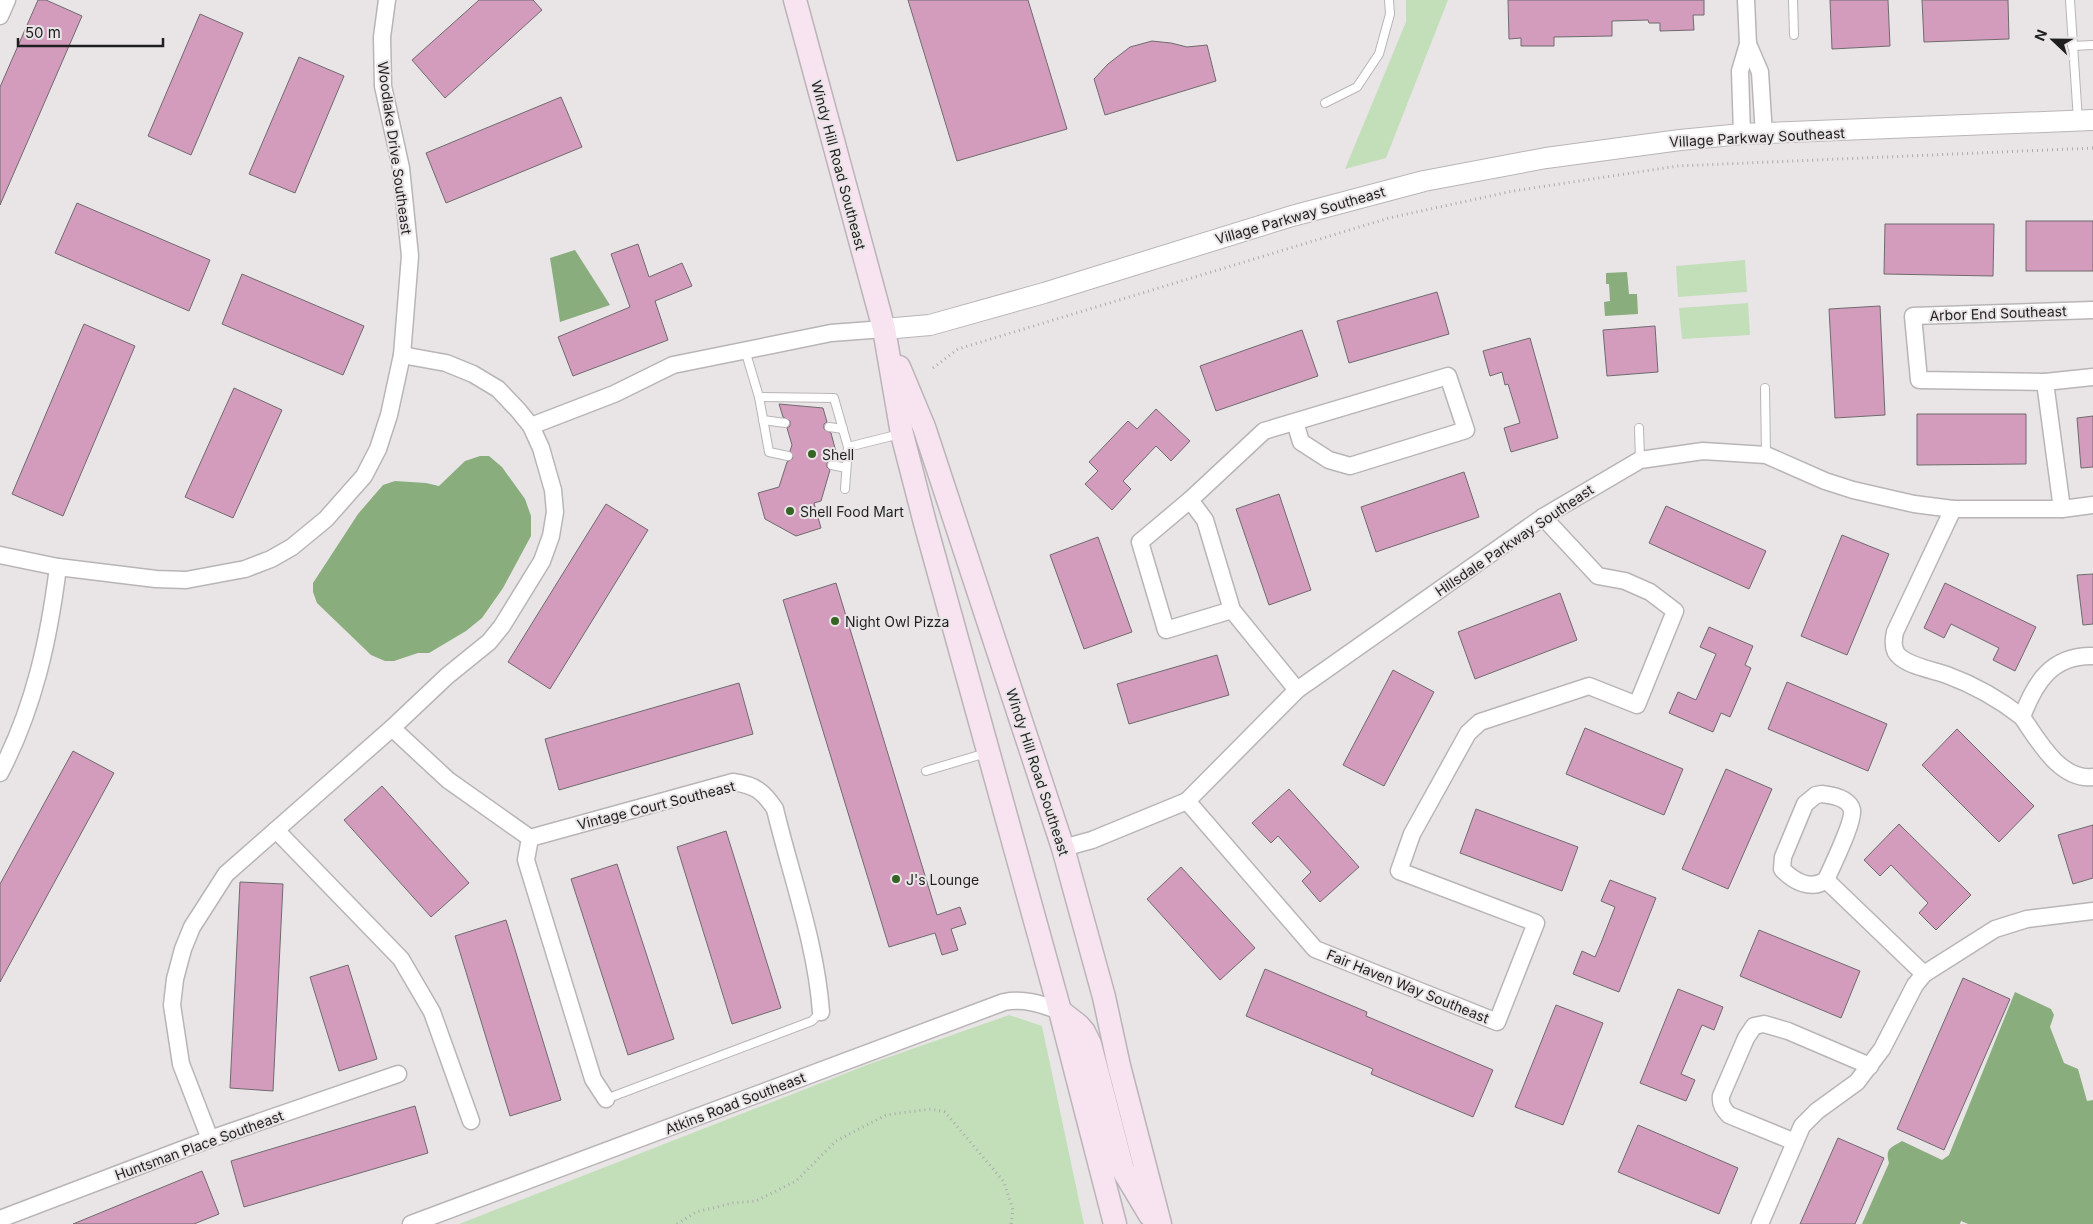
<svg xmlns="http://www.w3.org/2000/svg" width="2093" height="1224" font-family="Inter,sans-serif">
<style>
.green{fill:#c3dfba}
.water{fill:#8aad7d}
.building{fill:#d39cbd;stroke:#6f6b6d}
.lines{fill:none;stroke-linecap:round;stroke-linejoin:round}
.service-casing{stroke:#b9b5b7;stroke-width:10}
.minor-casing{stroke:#b9b5b7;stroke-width:19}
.tertiary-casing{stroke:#b9b5b7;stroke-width:22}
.secondary-casing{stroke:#b9b5b7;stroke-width:25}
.path{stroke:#adaaab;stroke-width:3;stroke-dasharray:1 4;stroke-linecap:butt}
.service{stroke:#fff;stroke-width:8}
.minor{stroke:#fff;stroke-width:16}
.tertiary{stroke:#fff;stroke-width:20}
.secondary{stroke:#f8e3f0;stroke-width:22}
.poi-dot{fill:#366424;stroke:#e9e5e7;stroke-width:2}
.labels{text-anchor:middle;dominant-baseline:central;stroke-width:4;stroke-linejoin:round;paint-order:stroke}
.street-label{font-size:14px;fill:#201f20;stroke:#e9e5e7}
.poi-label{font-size:14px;fill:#201f20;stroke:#e9e5e7;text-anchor:start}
</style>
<rect width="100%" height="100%" fill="#e9e5e7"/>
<g class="green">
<polygon points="1406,0 1448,0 1386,158 1345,169 1406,22"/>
<polygon points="1745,260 1747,292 1678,297 1676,266"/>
<polygon points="1748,303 1750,335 1682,339 1679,308"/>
<polygon points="1009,1015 1042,1026 1084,1224 459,1224 872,1063"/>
</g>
<g class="water">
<polygon points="575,250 610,305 560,322 550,258"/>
<polygon points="1627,272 1629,294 1637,294 1638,314 1605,316 1604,302 1610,301 1609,284 1606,284 1606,273"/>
<polygon points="480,456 489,456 502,467 525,499 531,516 531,536 503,588 482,618 466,631 429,653 418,653 394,661 385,661 371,655 317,603 313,592 313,583 358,514 383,485 395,481 426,483 439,486 465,461"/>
<path d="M2015,992L2051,1009L2054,1015L2050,1027L2064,1063L2078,1069L2087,1101L2093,1100V1224H1968L1961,1221L1960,1224H1862L1889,1163C1885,1149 1890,1148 1902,1141L1942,1160L1949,1155Z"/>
</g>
<g class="building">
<polygon points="38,0 46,0 82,16 0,205 0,87"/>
<polygon points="479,0 533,0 542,10 445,98 412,60"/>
<polygon points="908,0 1028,0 1067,129 957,161"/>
<polygon points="1508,0 1704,0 1704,15 1693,15 1694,30 1660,31 1660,23 1649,23 1648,20 1612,21 1612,36 1554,37 1554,46 1521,46 1521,38 1509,39"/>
<polygon points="1830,0 1888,0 1890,46 1832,49"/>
<polygon points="1922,0 2008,0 2009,39 1924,42"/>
<polygon points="200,14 243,33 191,155 148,136"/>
<polygon points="1152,41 1171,43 1187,47 1207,45 1216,81 1105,115 1094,79 1108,64 1130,47"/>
<polygon points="299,57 344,76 295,193 249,174"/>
<polygon points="561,97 582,147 446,203 426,153"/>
<polygon points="77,203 210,260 189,311 55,253"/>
<rect x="2026" y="221" width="67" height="50"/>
<polygon points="1885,224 1994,224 1993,276 1884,274"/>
<polygon points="638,244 649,277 682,263 692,286 655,301 668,340 573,376 558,337 630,307 611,254"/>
<polygon points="242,274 364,326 343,375 222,324"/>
<polygon points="1437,292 1449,334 1349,363 1337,321"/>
<polygon points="1880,306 1885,415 1835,418 1829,309"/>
<polygon points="84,324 135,346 63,516 12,494"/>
<polygon points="1655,326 1658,372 1607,376 1603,330"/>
<polygon points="1302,330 1318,376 1216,411 1200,366"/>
<polygon points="1530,338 1558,438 1511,452 1504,428 1520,423 1508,384 1505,385 1502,372 1490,376 1483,351"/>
<polygon points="234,388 282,410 233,518 185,497"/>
<polygon points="779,404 823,408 827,422 824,424 824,429 831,433 836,452 834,460 830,460 827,463 827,467 830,470 821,501 814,503 821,528 796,536 765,519 758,493 779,487 787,462 793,458 790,451 792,445 787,428 790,426 790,421 783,417"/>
<polygon points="1156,409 1190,441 1171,461 1156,446 1123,481 1131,489 1112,510 1085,484 1098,471 1089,462 1128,421 1137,429"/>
<polygon points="1917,414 2026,414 2026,464 1917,465"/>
<polygon points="2093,416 2093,467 2081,468 2077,418"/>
<polygon points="1464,472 1479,517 1376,552 1361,507"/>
<polygon points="1279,494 1311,590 1269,605 1236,509"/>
<polygon points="606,504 648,530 550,689 508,662"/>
<polygon points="1666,506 1766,551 1749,589 1649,543"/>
<polygon points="1842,535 1889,554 1847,655 1801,636"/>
<polygon points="1098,537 1132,632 1084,649 1050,555"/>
<polygon points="2093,574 2093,624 2083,625 2077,575"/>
<polygon points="836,583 937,915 960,907 966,924 951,929 958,950 942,955 935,933 889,947 783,600"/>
<polygon points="1945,583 2036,627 2015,671 1993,660 1999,648 1951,624 1944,638 1924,628"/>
<polygon points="1560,593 1577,640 1475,679 1458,632"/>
<polygon points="1709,627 1753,646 1745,665 1751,668 1730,717 1721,713 1713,732 1669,713 1678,692 1696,700 1716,654 1700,647"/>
<polygon points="1217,655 1229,695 1129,724 1117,684"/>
<polygon points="1393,670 1434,692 1384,786 1343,765"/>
<polygon points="1787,682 1887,724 1868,771 1768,729"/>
<polygon points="739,683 753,734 559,790 545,739"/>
<polygon points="1585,728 1683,769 1664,815 1566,774"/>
<polygon points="1957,729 2034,806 1999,842 1922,765"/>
<polygon points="73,751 114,773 0,982 0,884"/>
<polygon points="1726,769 1772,789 1728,889 1682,869"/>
<polygon points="382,786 469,883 431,917 344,820"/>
<polygon points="1289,789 1359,867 1320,902 1302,881 1311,872 1278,836 1271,843 1252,823"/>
<polygon points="1476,809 1578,847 1562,891 1460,853"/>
<polygon points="1899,824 1971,895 1936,930 1919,913 1928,903 1891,865 1880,876 1864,860"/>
<polygon points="2093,825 2093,878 2073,884 2058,835"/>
<polygon points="726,831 781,1008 732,1024 677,847"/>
<polygon points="617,864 674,1039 628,1055 571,879"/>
<polygon points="1181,867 1255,948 1220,980 1147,899"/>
<polygon points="1610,880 1656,898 1619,992 1573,974 1582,951 1595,957 1601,943 1615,907 1601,901"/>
<polygon points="240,882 283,884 273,1091 230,1088"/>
<polygon points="506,920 561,1100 510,1116 455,936"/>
<polygon points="1759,930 1860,971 1841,1018 1740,976"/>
<polygon points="348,965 377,1059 339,1071 310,977"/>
<polygon points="1265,969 1367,1012 1366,1016 1493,1070 1473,1117 1371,1074 1373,1069 1246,1016"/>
<polygon points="1963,978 2010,999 1944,1150 1897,1129"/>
<polygon points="1678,989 1723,1007 1714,1030 1702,1025 1681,1074 1695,1080 1686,1101 1640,1083"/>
<polygon points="1556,1005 1603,1023 1563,1125 1515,1107"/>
<polygon points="415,1106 428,1153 244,1207 231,1161"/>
<polygon points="1638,1125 1738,1168 1719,1214 1618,1172"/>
<polygon points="1838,1138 1884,1158 1855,1224 1800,1224"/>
<polygon points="202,1171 219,1214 194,1224 73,1224"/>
</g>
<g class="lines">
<defs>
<g id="service">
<polyline points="1793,0 1794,35"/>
<polyline points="2070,0 2078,120"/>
<polyline points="2072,46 2093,45"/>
<polyline points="1325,103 1357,87 1379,54 1390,14 1389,0"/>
<polyline points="745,350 759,397 769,452 788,456"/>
<polyline points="1765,388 1766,455"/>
<polyline points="759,397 834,398 848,447 845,489"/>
<polyline points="763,420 785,423"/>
<polyline points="829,427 843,429"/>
<polyline points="1639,428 1640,460"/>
<polyline points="848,447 900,434"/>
<polyline points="832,465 846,468"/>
<polyline points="926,771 986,753"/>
<polyline points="606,1099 812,1021 821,1012"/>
</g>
<g id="minor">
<polyline points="0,16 7,0"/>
<polyline points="1748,44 1760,72 1764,135"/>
<polyline points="1742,134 1740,71 1748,44 1746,0"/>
<polyline points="2093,310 1913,316 1919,380 2045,382 2093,377"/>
<polyline points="2045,382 2062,509"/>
<polyline points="1295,422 1301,442 1329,460 1350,466 1466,430 1448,376 1264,431 1190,500 1205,520 1232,610 1297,690"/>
<polyline points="531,426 614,394 673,365 831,333 884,329"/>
<polyline points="1190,500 1140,542 1166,630 1232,610"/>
<path d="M1953,509L1895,632C1893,641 1892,651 1900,657C1912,667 1933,670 1947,675C1974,685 1999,699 2022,717"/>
<polyline points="0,555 58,567 156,579 186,580 245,569 271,559 292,547 326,519 364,476 378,449 389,415 402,355 410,256 401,168 383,86 382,37 387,0"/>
<path d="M2093,656C2052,655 2035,682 2022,717C2038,740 2060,781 2093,777"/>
<polyline points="392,728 448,780 530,838 526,860 593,1079 606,1099"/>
<path d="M0,773C34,708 49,639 58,567"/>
<path d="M1822,794C1831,795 1849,798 1852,810C1854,822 1832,866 1826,880C1811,891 1793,881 1782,869L1783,857L1805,804L1816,795Z"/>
<polyline points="1187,801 1315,949 1497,1022 1536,923 1399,871 1412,834 1468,733 1480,722 1589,686 1637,705 1675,611 1650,592 1625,581 1598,576 1543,517"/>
<polyline points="276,830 401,959 432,1012 471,1121"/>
<path d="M530,838L733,782C755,785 763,791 775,809C791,876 816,943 821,1012"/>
<polyline points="1063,848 1092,840 1187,801 1297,690 1543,517 1640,460 1703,451 1766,455 1825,481 1853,490 1914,504 1953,509 2062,509 2093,505"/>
<polyline points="1826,880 1924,974"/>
<polyline points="210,1139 181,1064 172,1005 175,979 183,949 192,927 226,874 392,728 447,676 489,642 502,626 542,561 551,536 555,512 553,490 541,448 531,426 518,410 498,389 473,374 446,363 402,355"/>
<path d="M1795,1142L1729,1115C1723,1109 1720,1104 1721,1096L1746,1038L1754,1026L1764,1024L1788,1031L1870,1066"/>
<polyline points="0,1219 210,1139 398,1074"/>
<path d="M411,1224L1004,1002C1024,998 1041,1004 1060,1011"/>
<polyline points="1760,1224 1802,1126 1817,1111 1857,1082 1882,1049 1915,985 1924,974 1995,929 2027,919 2093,911"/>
</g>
<polyline id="tertiary" points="884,329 930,325 1044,293 1292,216 1424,181 1546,158 1680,140 1742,134 2093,120"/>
<g id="secondary">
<polyline points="795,0 884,329 902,434 925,523 1060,1011 1115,1224"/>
<polyline points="899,367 924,427 1063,848 1104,997 1119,1066 1160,1224"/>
<polyline points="1060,1011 1078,1025 1084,1032 1090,1044 1123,1170 1150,1215"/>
</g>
</defs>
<use href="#service" class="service-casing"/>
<use href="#minor" class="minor-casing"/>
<use href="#tertiary" class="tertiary-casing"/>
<use href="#secondary" class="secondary-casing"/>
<g class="path">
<polyline points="933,368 958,349 1389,218 1513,191 1678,166 2093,148"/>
<polyline points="677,1224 696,1212 733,1203 756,1201 796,1181 836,1141 886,1115 931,1109 945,1112 1004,1182 1013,1210 1011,1224"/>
</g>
<use href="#service" class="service"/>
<use href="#minor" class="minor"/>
<use href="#tertiary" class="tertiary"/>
<use href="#secondary" class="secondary"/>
</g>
<g class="poi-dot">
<circle cx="812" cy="454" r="5"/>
<circle cx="790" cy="511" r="5"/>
<circle cx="835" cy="621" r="5"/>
<circle cx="896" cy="879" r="5"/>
</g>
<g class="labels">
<g class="street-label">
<text transform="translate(1757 137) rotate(-3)">Village Parkway Southeast</text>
<text transform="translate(395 148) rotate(82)">Woodlake Drive Southeast</text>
<text transform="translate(839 165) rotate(75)">Windy Hill Road Southeast</text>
<text transform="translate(1300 215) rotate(-16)">Village Parkway Southeast</text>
<text transform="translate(1998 313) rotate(-2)">Arbor End Southeast</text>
<text transform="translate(1514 540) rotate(-34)">Hillsdale Parkway Southeast</text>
<text transform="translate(1038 772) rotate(72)">Windy Hill Road Southeast</text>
<text transform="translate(656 805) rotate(-14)">Vintage Court Southeast</text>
<text transform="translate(1408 986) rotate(22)">Fair Haven Way Southeast</text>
<text transform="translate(735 1103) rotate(-21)">Atkins Road Southeast</text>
<text transform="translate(199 1145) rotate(-20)">Huntsman Place Southeast</text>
</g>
<g class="poi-label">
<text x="822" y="454">Shell</text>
<text x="800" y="511">Shell Food Mart</text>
<text x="845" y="621">Night Owl Pizza</text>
<text x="906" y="879">J's Lounge</text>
</g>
</g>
<g transform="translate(2053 40) rotate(292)" stroke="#e9e5e7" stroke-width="4" paint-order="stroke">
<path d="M0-4L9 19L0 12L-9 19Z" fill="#201f20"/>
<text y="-8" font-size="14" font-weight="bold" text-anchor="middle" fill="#201f20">N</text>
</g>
<path d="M18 38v8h145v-8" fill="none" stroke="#201f20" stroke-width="2.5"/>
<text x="25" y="38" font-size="15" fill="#201f20" stroke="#e9e5e7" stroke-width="4" paint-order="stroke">50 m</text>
</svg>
